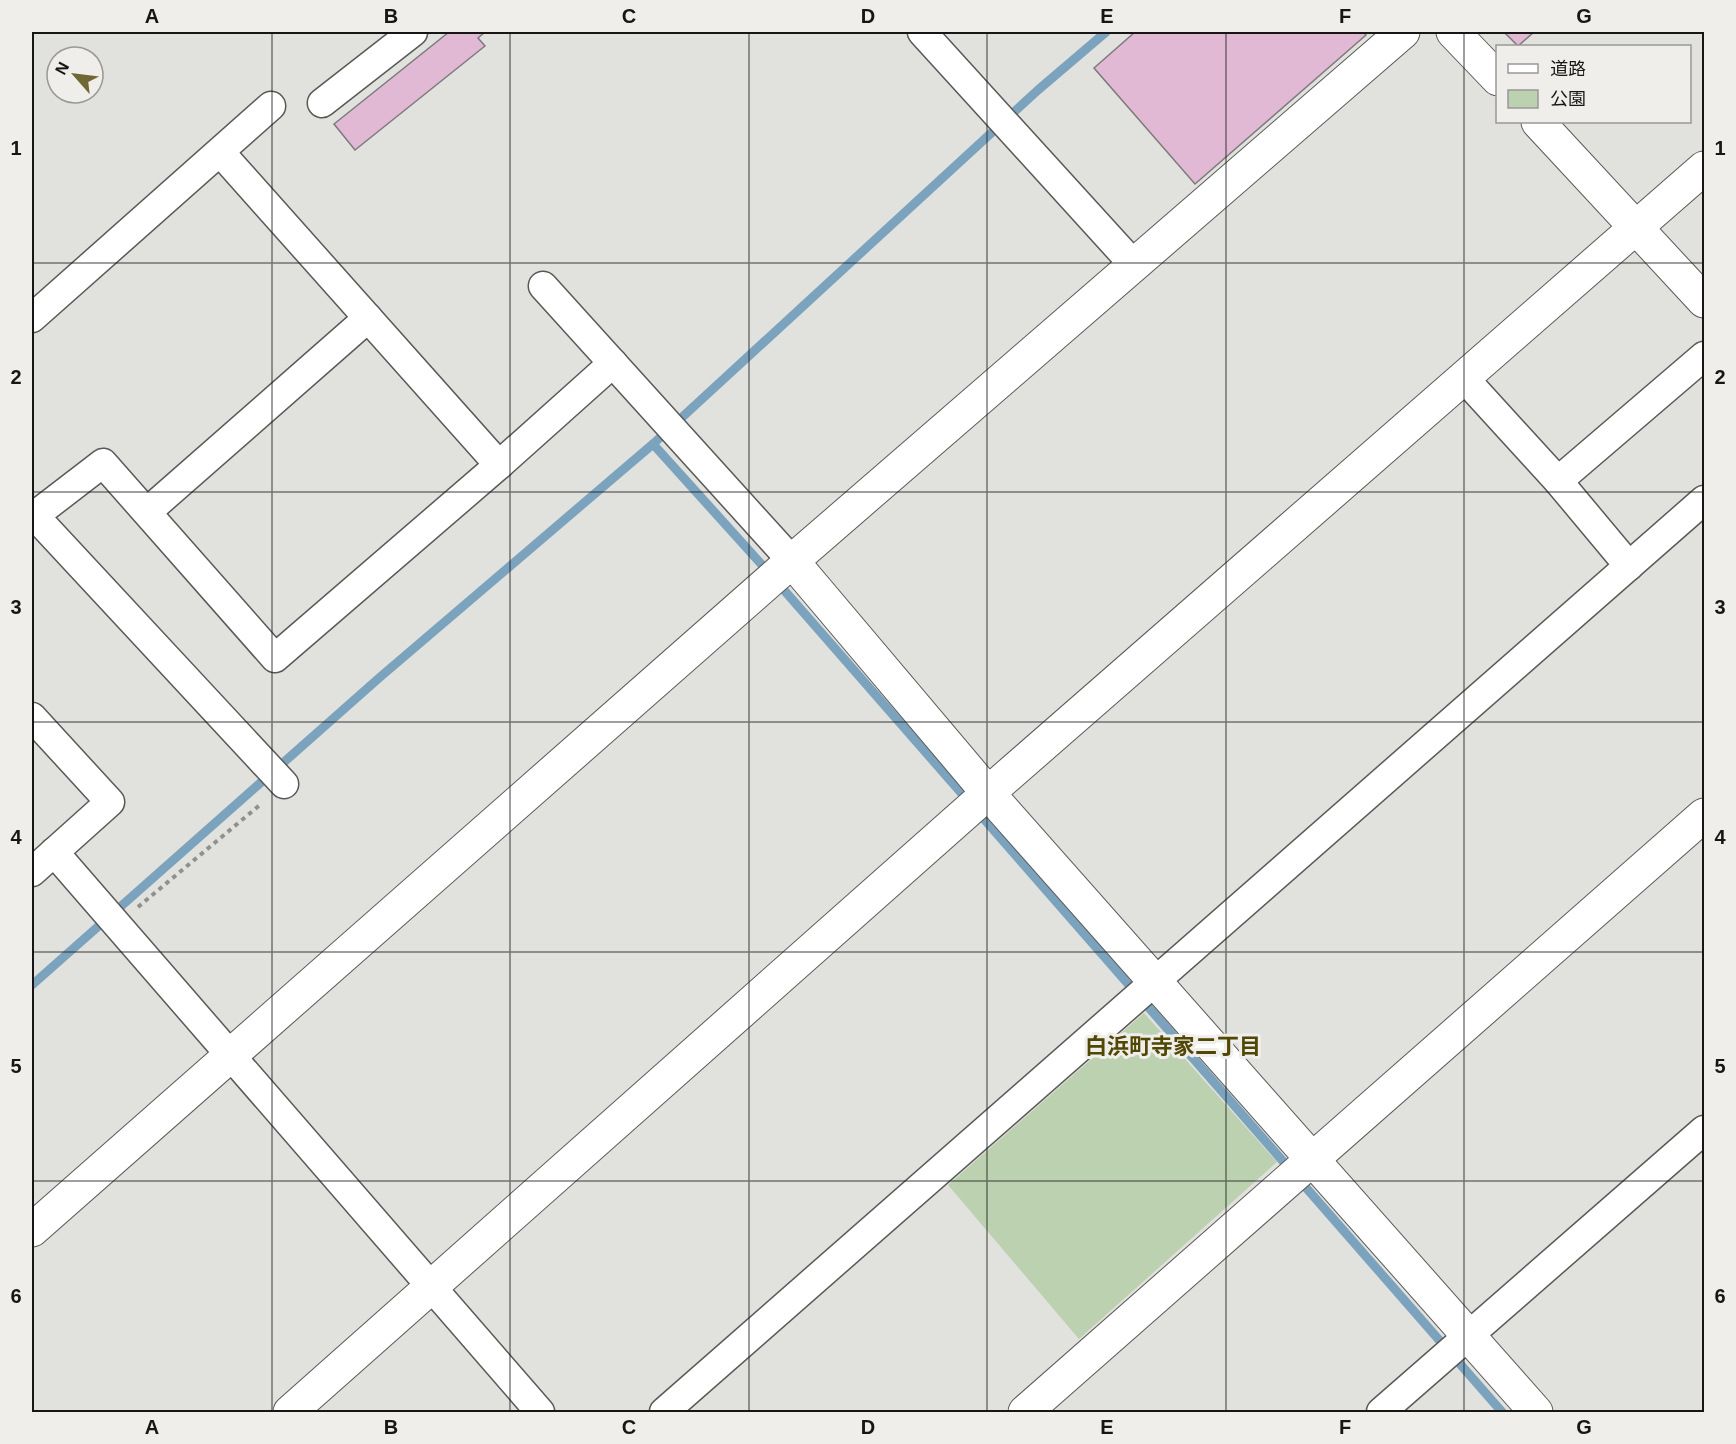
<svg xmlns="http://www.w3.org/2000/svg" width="1736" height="1444" font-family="Arial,'Noto Sans JP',sans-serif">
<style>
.green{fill:#bcd1b0}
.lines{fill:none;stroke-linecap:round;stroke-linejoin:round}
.stream{stroke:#7ba3be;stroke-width:9}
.building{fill:#e1b9d5;stroke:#7d7a7c;stroke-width:1.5}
.street-casing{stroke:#5a5957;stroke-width:31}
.secondary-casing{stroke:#5a5957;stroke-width:35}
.path{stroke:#90908d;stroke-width:4;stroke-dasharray:4.5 4.5;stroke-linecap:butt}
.street{stroke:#fff;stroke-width:28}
.secondary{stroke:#fff;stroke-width:33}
.grid{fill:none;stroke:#171615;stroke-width:1.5;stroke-opacity:0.55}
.labels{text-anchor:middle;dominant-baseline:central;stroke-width:6;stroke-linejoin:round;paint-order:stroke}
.neighbourhood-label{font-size:22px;font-weight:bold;fill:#514705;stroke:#efeeea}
.neatline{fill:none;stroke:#171615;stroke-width:2}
.grid-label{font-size:20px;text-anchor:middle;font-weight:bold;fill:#171615}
</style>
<rect width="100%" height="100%" fill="#e1e1dd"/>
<polygon class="green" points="1144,1013 1277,1162 1079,1339 948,1185"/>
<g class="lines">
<g class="stream">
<polyline points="653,444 763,566 1502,1412"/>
<polyline points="32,985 379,678 653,444 1038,90 1106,32"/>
</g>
</g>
<g class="building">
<polygon points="449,32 485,32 478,38 485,46 355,150 334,124"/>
<polygon points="1135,32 1363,32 1366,35 1195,184 1094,68"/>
<polygon points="1504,32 1534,32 1518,46"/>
</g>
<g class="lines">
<defs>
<g id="street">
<polyline points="922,32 1134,265"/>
<polyline points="322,103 413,32"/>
<polyline points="220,152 499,465 613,363"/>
<polyline points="543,286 792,561"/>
<polyline points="32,318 271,106"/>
<polyline points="1464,378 1558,481 1629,566"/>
<polyline points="1558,481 1704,356"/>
<polyline points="147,512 368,318"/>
<polyline points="32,513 284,784"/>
<polyline points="34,516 103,463 275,658 499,465"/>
<polyline points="32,717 110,802 32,872"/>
<polyline points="54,852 540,1412"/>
<polyline points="664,1412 1704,500"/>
<polyline points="1381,1412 1704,1130"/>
</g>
<g id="secondary">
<polyline points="1453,32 1498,79"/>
<polyline points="1538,122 1704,301"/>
<polyline points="792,561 988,793 1536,1412"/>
<polyline points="32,1230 792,561 1403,32"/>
<polyline points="290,1412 988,793 1704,168"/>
<polyline points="1025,1412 1704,815"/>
</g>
</defs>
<use href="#street" class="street-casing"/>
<use href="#secondary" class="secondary-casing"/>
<polyline class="path" points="138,907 261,804"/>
<use href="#street" class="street"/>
<use href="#secondary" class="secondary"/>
</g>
<path class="grid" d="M272,32V1412M510,32V1412M749,32V1412M987,32V1412M1226,32V1412M1464,32V1412M32,263H1704M32,492H1704M32,722H1704M32,952H1704M32,1181H1704"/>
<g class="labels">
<g class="neighbourhood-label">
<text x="1173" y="1046">白浜町寺家二丁目</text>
</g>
</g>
<rect width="1736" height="1444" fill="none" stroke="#efeeea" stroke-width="66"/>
<rect x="1496" y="45" width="195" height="78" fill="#efeeea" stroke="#999895" stroke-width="1.5"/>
<rect x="1508" y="64" width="30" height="9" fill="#ffffff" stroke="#999895" stroke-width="1.5"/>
<text x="1550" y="75" font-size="18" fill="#171615">道路</text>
<rect x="1508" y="90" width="30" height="18" fill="#bcd1b0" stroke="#999895" stroke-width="1.5"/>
<text x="1550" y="105" font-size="18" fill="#171615">公園</text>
<g transform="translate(75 75) rotate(298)"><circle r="28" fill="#efeeea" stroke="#999895" stroke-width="1.5"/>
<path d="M0-4.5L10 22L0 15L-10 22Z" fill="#706834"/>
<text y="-9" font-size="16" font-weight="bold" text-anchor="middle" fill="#171615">N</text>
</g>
<rect x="33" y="33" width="1670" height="1378" class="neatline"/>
<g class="grid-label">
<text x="152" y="23">A</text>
<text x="391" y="23">B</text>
<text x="629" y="23">C</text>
<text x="868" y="23">D</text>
<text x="1107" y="23">E</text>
<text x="1345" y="23">F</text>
<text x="1584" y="23">G</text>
<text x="16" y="155">1</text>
<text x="1720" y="155">1</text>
<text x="16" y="384">2</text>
<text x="1720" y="384">2</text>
<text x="16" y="614">3</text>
<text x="1720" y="614">3</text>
<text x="16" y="844">4</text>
<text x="1720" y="844">4</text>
<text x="16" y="1073">5</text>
<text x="1720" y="1073">5</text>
<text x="16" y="1303">6</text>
<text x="1720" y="1303">6</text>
<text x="152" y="1434">A</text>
<text x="391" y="1434">B</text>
<text x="629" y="1434">C</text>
<text x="868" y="1434">D</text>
<text x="1107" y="1434">E</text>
<text x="1345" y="1434">F</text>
<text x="1584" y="1434">G</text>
</g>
</svg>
